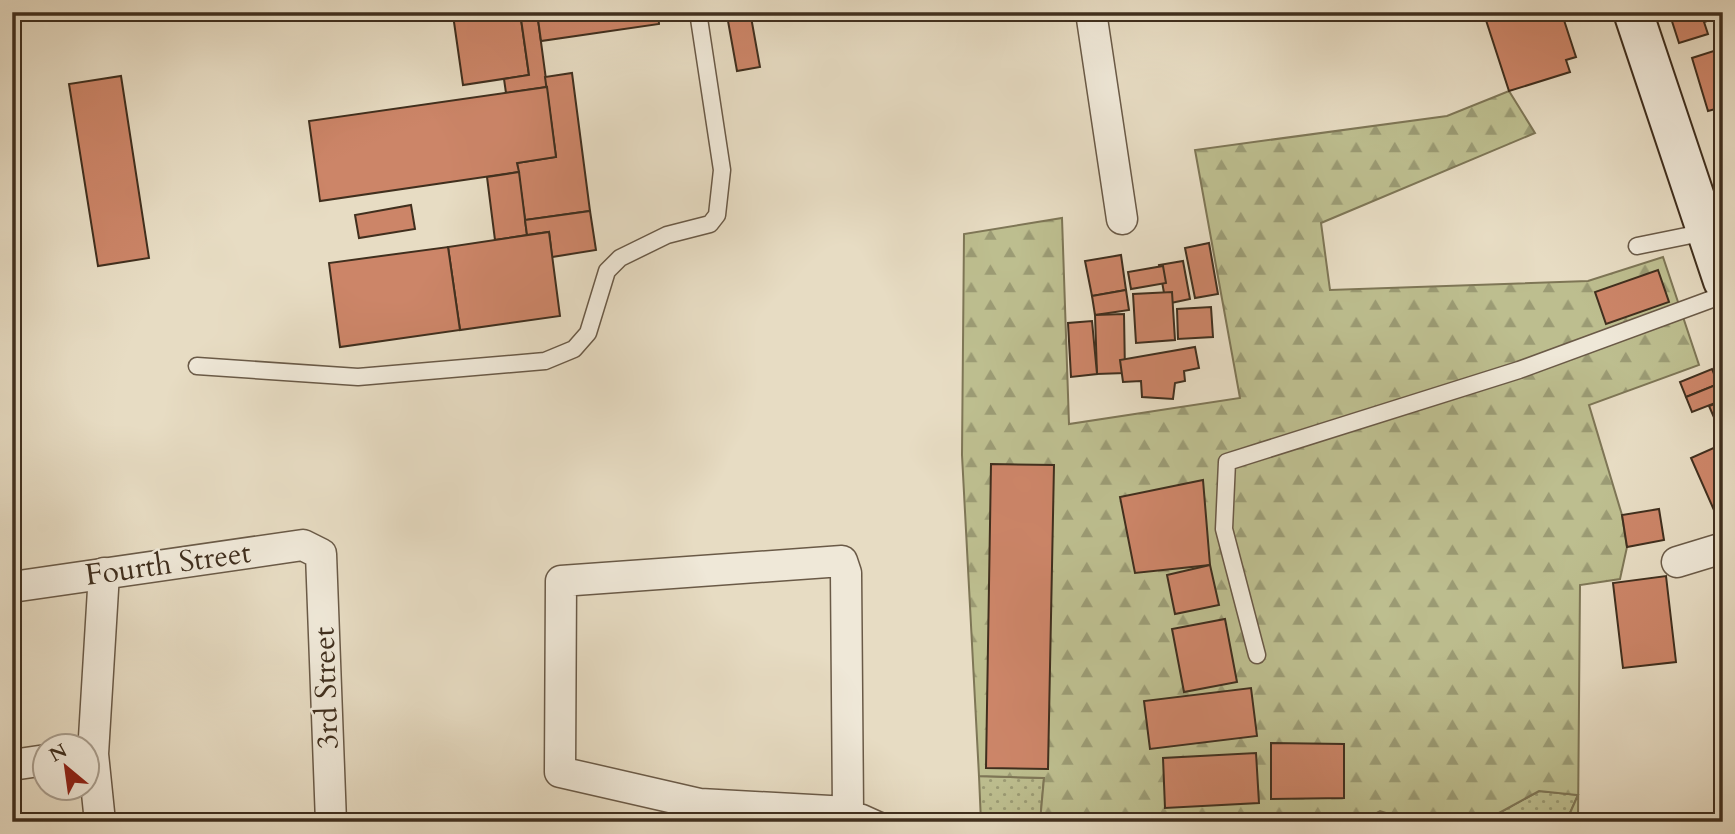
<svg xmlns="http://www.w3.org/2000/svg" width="1735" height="834" font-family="Cardo,serif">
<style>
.grass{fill:url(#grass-dots);stroke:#7e7656;stroke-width:2}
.forest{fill:url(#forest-firs);stroke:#7e7656;stroke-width:2}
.building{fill:#cc8568;stroke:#402f1e;stroke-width:2}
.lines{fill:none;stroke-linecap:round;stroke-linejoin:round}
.service-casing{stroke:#6a5a47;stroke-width:19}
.minor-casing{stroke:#6a5a47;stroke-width:33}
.secondary-casing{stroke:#402f1e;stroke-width:42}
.service{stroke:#efe8d8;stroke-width:16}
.minor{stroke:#efe8d8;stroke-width:30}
.secondary{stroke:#efe8d8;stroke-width:38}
.labels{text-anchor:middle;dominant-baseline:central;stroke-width:5;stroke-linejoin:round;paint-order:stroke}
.street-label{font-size:30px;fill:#402f1e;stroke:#efe8d8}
</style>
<defs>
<pattern id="grass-dots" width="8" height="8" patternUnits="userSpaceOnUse" patternTransform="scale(1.75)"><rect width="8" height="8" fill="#bdbe8f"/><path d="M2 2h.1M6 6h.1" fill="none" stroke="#9b9b74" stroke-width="1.8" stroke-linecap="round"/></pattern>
<pattern id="forest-firs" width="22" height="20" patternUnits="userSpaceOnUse" patternTransform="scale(1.75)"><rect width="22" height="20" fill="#bdbe8f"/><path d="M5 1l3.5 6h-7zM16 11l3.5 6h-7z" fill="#9b9b74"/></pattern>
</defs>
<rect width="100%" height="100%" fill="#e7dcc3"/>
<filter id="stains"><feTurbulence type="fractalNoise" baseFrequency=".00286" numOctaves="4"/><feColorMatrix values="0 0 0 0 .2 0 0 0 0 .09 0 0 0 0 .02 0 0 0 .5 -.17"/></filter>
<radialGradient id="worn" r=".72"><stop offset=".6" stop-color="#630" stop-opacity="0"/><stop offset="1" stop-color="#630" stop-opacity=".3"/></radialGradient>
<g class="grass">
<polygon points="979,776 1044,778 1040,822 981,822"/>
<polygon points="1539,791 1578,795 1566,822 1462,822 1499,813"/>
</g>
<polygon class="forest" points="1509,91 1535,133 1321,223 1330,290 1588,281 1663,257 1699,365 1589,405 1622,515 1627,547 1620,579 1580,585 1578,822 1566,822 1578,795 1539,791 1499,813 1462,822 1414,822 1380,811 1361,822 1040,822 1044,778 979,776 962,455 964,234 1062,218 1069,424 1240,398 1195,150 1447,116"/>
<g class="building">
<polygon points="421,12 477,12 422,20"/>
<polygon points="477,12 520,12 529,75 463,85 453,15"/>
<polygon points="520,12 537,12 547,87 506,93 504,79 529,75"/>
<polygon points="537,12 658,12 659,24 541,41"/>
<polygon points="1488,12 1552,12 1553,17 1562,14 1576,57 1566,60 1570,72 1509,91 1484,14"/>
<polygon points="1669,12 1723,12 1723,16 1704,22 1708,34 1679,43"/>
<polygon points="751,17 760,67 737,71 728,21"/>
<polygon points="1723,48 1723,107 1708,111 1692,58"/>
<polygon points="572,73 590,211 525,220 517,163 556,157 545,77"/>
<polygon points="121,76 149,258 98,266 69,84"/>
<polygon points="547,87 556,157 517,163 519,172 320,201 309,121"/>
<polygon points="519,172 527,235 495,240 487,177"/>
<polygon points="411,205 415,229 359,238 355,215"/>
<polygon points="590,211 596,250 552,257 549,232 527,235 525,220"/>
<polygon points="549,232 560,316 460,330 448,247"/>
<polygon points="1209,243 1218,294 1195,298 1185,248"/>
<polygon points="448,247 460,330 340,347 329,263"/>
<polygon points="1121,255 1126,290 1092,296 1085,261"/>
<polygon points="1183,261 1190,299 1166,304 1159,265"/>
<polygon points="1163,266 1166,283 1131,289 1128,272"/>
<polygon points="1658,270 1669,302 1606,324 1595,292"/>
<polygon points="1126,290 1129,310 1095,315 1092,296"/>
<polygon points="1172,292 1175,340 1136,343 1133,294"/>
<polygon points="1211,307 1213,337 1178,339 1177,309"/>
<polygon points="1124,314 1125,373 1097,374 1095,315"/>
<polygon points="1092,321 1097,374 1071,377 1068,323"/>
<polygon points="1195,347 1199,368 1184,371 1185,381 1175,383 1173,399 1142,397 1141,381 1123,382 1120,360"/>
<polygon points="1712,369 1718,384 1686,397 1680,382"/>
<polygon points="1718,384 1723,400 1692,412 1686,397"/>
<polygon points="1723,401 1723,419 1716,422 1709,406"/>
<polygon points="1718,446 1723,456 1721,526 1691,458"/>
<polygon points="991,464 1054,465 1048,769 986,768"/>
<polygon points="1203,480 1210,565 1135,573 1120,497"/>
<polygon points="1659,509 1664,540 1627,547 1622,515"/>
<polygon points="1210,565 1219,605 1175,614 1167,575"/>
<polygon points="1666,576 1676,662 1623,668 1613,583"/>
<polygon points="1225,619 1237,682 1184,692 1172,629"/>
<polygon points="1251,688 1257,736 1150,749 1144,701"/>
<polygon points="1271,743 1344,744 1344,798 1271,799"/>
<polygon points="1256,753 1259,803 1165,808 1163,758"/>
</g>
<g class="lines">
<defs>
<g id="service">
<polyline points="1637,246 1706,232"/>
<polyline points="197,366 358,377 545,361 574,349 588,333 607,271 620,258 667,235 710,224 717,215 722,170 698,12"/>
<polyline points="1257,655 1224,529 1227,462 1519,370 1723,295"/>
<polyline points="848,812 863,813 883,822"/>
</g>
<g id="minor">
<polyline points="1091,12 1122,219"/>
<polygon points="842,561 846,573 848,812 700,804 560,772 561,581"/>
<polyline points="1677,562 1723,548"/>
<polyline points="12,587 303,545 321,554 331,822"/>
<polyline points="12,765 46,760"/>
<polyline points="100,822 93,754 104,573"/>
</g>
<polyline id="secondary" points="1633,12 1723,281"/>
</defs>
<use href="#service" class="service-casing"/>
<use href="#minor" class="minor-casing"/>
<use href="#secondary" class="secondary-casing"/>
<use href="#service" class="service"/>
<use href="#minor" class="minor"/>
<use href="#secondary" class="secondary"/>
</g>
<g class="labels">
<g class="street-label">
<text transform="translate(168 564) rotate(-8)">Fourth Street</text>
<text transform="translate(326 688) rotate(-92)">3rd Street</text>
</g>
</g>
<rect width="1735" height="834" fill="none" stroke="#e7dcc3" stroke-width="42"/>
<rect x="14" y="14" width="1707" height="806" fill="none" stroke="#402f1e" stroke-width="3.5"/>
<rect x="21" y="21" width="1693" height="792" fill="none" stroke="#402f1e" stroke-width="2"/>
<g transform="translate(66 767) rotate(331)"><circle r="33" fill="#efe8d8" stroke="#a99e8e" stroke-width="2"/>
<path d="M0-5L12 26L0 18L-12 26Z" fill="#8f2418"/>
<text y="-10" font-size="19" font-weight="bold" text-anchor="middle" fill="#402f1e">N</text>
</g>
<rect width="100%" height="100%" filter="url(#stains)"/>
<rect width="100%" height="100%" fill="url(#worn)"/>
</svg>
